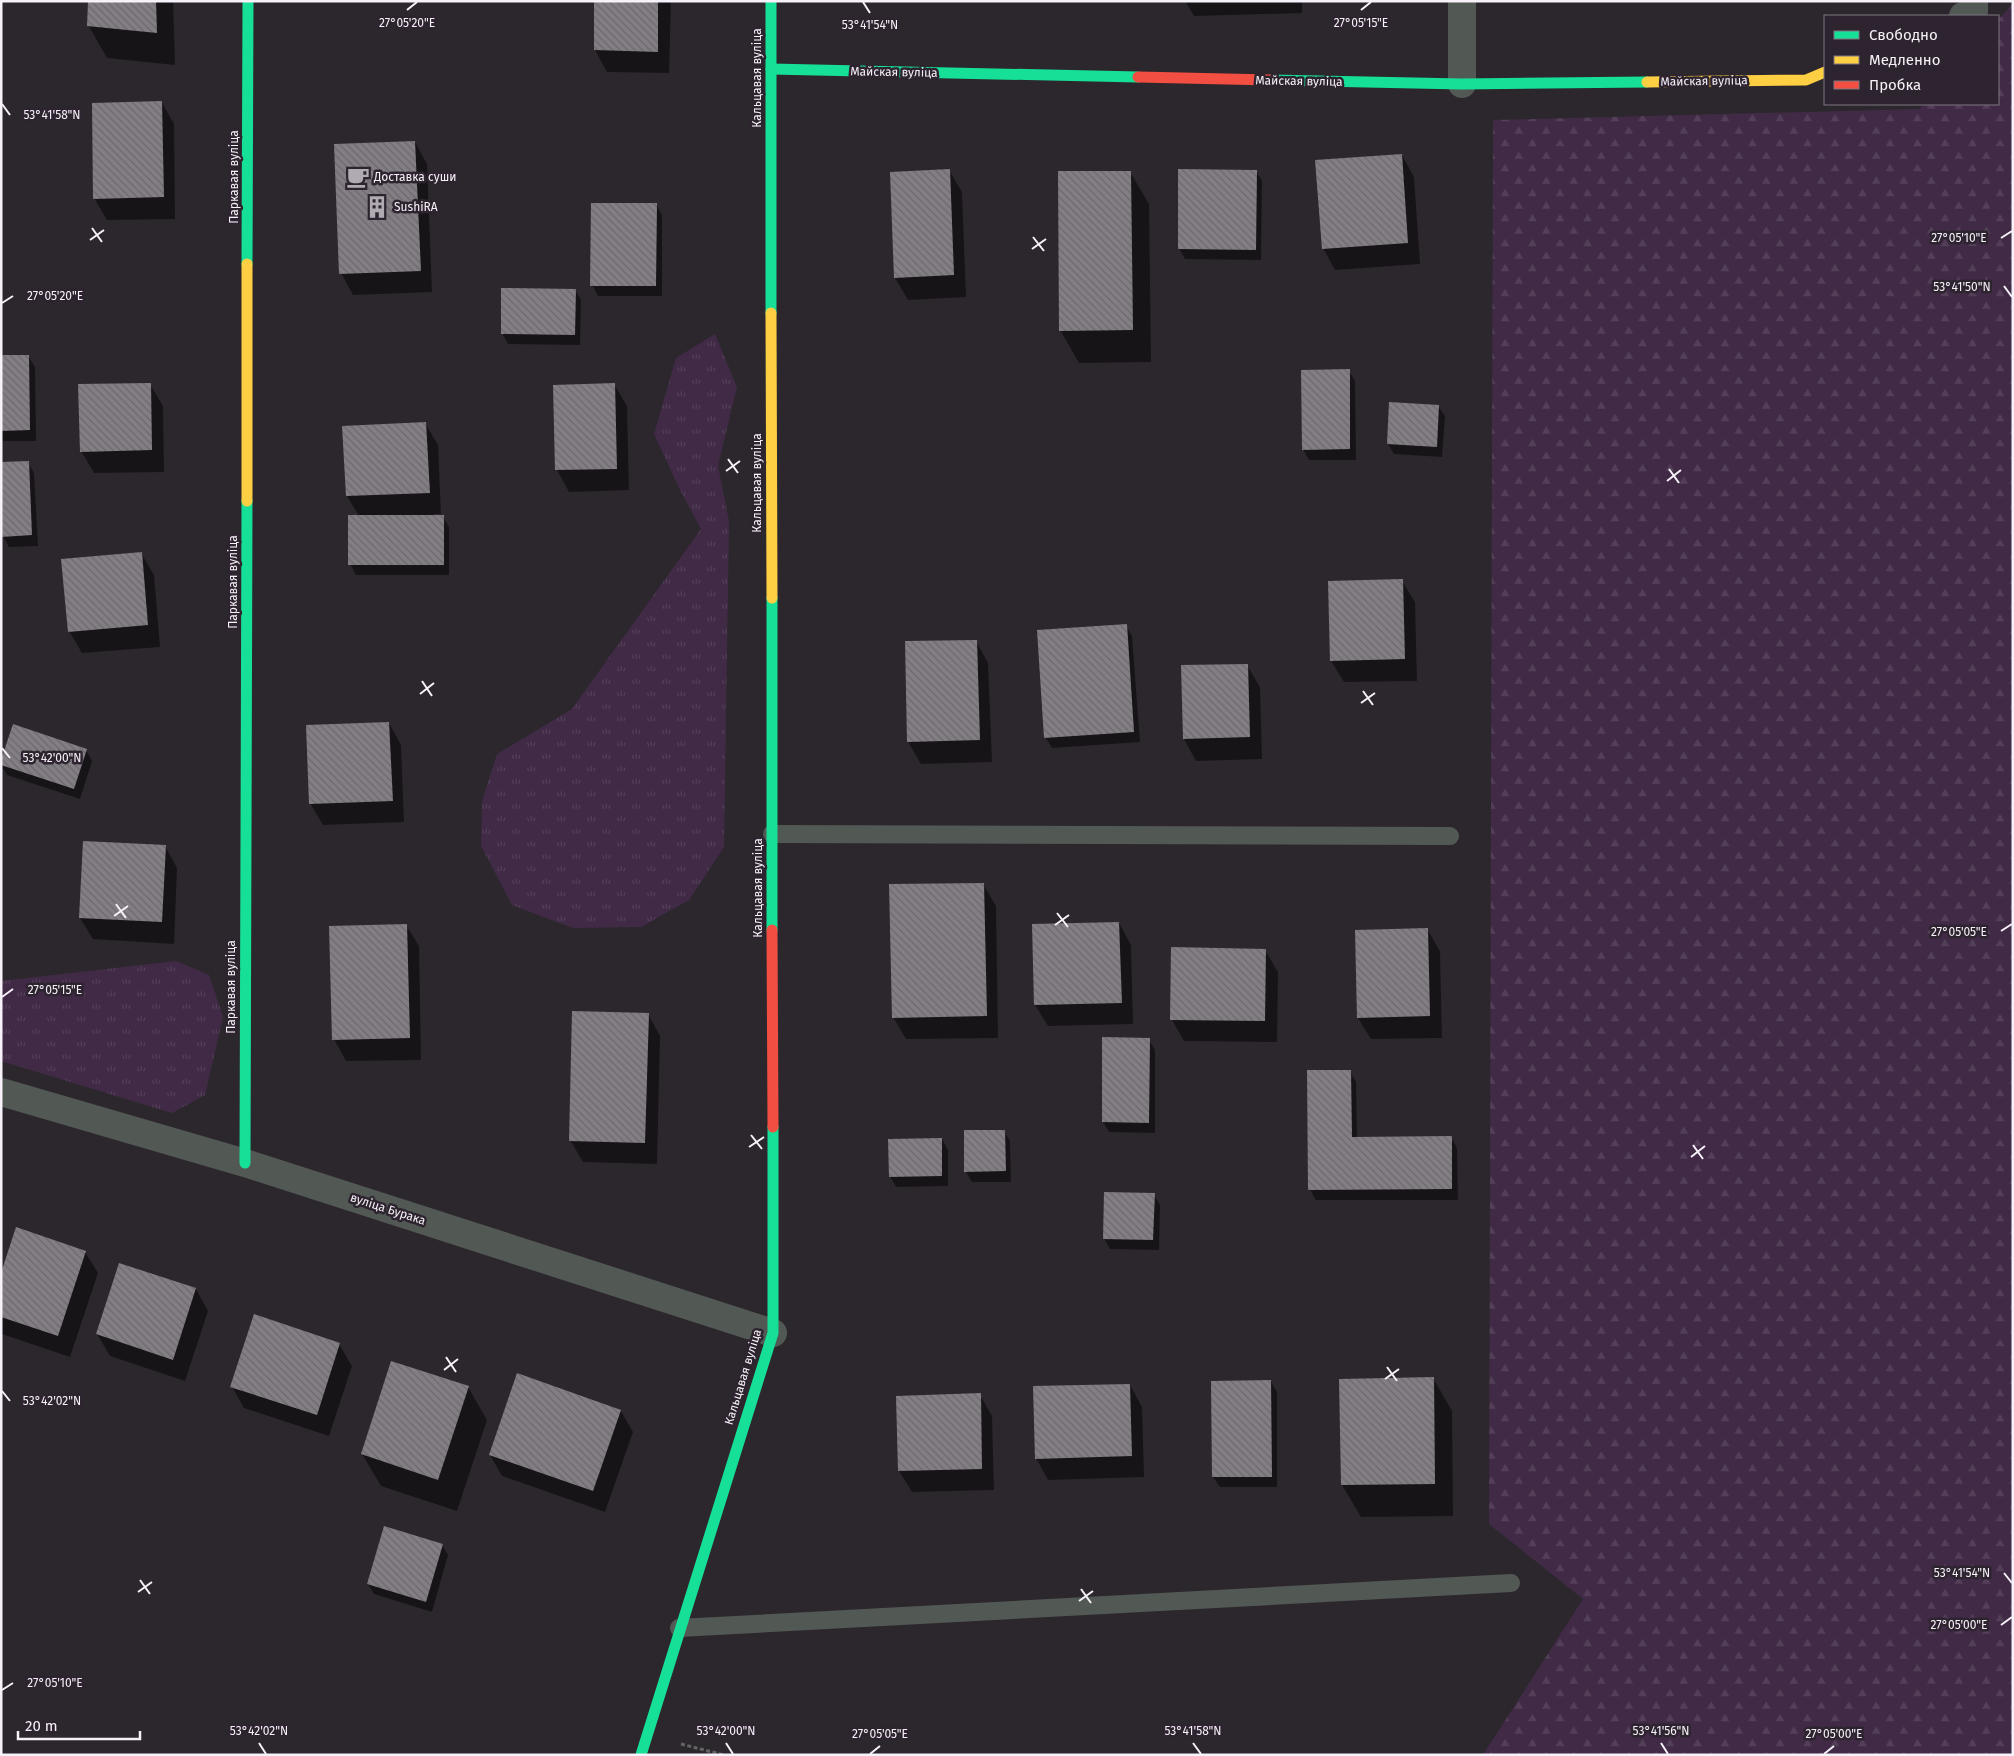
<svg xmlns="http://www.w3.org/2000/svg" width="2014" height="1756" font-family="'Fira Sans',sans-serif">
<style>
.grass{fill:url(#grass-tufts)}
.forest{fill:url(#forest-firs)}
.shadow{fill:#0007}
.building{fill:url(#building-back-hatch)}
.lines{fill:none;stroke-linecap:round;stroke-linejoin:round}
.path{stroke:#626463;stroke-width:3;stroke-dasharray:4 2.5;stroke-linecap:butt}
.lane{stroke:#525954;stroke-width:18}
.street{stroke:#525954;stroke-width:28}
.fast{stroke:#16e098;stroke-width:11}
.slow{stroke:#ffcf43;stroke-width:11}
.jam{stroke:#f24e42;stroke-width:11}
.ticks{fill:none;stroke:#f7f1f9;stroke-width:2}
.labels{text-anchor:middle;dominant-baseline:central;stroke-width:5;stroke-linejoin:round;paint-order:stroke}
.street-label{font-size:12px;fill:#f7f1f9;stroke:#2d2430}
.poi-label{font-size:12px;fill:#f7f1f9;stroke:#2d2430;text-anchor:start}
.ticks-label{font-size:12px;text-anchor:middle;fill:#f7f1f9;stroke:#2d2430;stroke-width:5;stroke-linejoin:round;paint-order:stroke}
</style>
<defs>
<pattern id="grass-tufts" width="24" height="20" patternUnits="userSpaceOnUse" patternTransform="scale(1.25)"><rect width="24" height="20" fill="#402a46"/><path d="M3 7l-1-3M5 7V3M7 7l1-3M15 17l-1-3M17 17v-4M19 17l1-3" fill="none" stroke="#533f58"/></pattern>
<pattern id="forest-firs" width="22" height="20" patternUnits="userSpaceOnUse" patternTransform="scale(1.25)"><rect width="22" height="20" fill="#402a46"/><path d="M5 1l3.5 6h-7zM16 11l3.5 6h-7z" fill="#533f58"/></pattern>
<pattern id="building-back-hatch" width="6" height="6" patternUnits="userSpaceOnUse" patternTransform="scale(1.25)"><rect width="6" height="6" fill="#837e84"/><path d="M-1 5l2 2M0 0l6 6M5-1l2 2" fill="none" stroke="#6c686d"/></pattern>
</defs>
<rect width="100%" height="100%" fill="#2c272d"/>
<g class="grass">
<polygon points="715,334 737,387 718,466 729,521 724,847 689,900 641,927 573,928 512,905 481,846 482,801 497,754 572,709 701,529 680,490 654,434 676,358"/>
<polygon points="176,961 209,975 223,1017 205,1095 172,1113 1,1061 1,981"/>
</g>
<polygon class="forest" points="2013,3 2013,1755 1483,1755 1583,1599 1489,1524 1493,120 1919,109 1924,104 1998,104 1998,20"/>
<g class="shadow">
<polygon points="89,1 173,1 175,65 107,58 88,25"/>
<polygon points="596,1 671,1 669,73 607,72 595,50"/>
<polygon points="1185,1 1302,1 1302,13 1194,16"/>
<polygon points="162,103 174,124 175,219 107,220 94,198"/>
<polygon points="415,142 427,164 432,292 353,295 341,273"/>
<polygon points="1402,155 1414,177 1420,264 1335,270 1323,248"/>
<polygon points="949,170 962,192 966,297 908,300 895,278"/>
<polygon points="1256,171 1262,181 1261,260 1185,259 1179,248"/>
<polygon points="1130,172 1149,204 1151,362 1079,363 1060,330"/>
<polygon points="656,204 662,215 662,296 598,296 592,285"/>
<polygon points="575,290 581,300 580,345 508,344 502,333"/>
<polygon points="1,356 28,356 35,367 36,441 3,441 1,437"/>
<polygon points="1349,371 1355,381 1356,460 1309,460 1303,449"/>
<polygon points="150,384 163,406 164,472 94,473 81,451"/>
<polygon points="614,384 627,406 629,490 569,492 557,470"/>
<polygon points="1438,406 1445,416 1442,457 1394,454 1388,444"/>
<polygon points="425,423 438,445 441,514 433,514 433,517 443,517 449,527 449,575 356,575 350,564 359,516 347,496 343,427"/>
<polygon points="28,462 34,473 38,546 9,547 3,536"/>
<polygon points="141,553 154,575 160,647 82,653 69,631"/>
<polygon points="1402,581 1415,602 1417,681 1344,682 1331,661"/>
<polygon points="1126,626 1132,636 1140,742 1052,748 1046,738"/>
<polygon points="976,641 988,663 992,762 921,764 908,742 906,643"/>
<polygon points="1247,665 1260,687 1262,759 1196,761 1184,739 1182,666"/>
<polygon points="389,723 401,745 404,822 323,825 310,803"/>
<polygon points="86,750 92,761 80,799 7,775 1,765"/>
<polygon points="165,846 177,868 174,944 93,939 80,918"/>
<polygon points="983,884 996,906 998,1038 906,1039 893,1017"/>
<polygon points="1119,923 1131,945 1133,1024 1048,1026 1035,1005"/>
<polygon points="406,925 419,946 421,1060 346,1061 334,1039"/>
<polygon points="1427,929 1440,951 1442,1038 1371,1039 1358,1018"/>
<polygon points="1265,950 1278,972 1277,1042 1184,1041 1172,1020"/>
<polygon points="648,1014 660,1036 657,1164 583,1162 570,1140"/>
<polygon points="1149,1040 1155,1050 1155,1133 1109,1132 1103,1122"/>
<polygon points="1350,1071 1356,1082 1357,1138 1451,1137 1457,1148 1458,1200 1316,1200 1310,1190"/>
<polygon points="1004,1131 1010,1141 1011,1182 972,1182 966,1172"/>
<polygon points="942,1139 948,1150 948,1186 896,1187 890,1176"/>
<polygon points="1154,1195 1160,1205 1159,1250 1110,1249 1104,1238"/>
<polygon points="85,1252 98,1273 70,1357 2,1334 1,1277"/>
<polygon points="196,1289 208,1311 185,1381 110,1356 97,1334"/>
<polygon points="339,1344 352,1366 329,1436 244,1408 232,1387"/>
<polygon points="1433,1378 1452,1411 1453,1516 1361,1517 1342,1485"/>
<polygon points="1271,1382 1277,1392 1277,1487 1220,1487 1213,1477"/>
<polygon points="1130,1385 1142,1407 1144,1477 1048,1480 1036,1458"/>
<polygon points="468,1387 487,1420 457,1511 381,1486 362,1454"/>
<polygon points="980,1395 992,1416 994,1490 912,1492 899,1471"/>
<polygon points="621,1411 633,1432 605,1512 502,1476 490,1455"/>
<polygon points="442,1545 448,1555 432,1612 374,1594 368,1584"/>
</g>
<g class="building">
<polygon points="88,1 156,1 157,33 87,26"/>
<polygon points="594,1 658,1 658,52 594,50"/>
<polygon points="162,101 164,197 93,199 92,103"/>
<polygon points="415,141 421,271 339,274 334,144"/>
<polygon points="1402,154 1408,243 1322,249 1315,160"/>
<polygon points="950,169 954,275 894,278 890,172"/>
<polygon points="1178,169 1257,170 1256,250 1178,249"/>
<polygon points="1058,171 1131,171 1133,330 1059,331"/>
<polygon points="591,203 657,203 656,286 590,286"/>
<polygon points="501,288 576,289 575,335 501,334"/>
<polygon points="1,355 29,355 30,430 1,431"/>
<polygon points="1350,369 1350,449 1302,450 1301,370"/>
<polygon points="151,383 152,450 80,452 78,384"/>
<polygon points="615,383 617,469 555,470 553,385"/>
<polygon points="1389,402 1439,405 1437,447 1387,444"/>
<polygon points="426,422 430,493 346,496 342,426"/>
<polygon points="29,461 32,535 1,537 1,462"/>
<rect x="348" y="515" width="96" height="50"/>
<polygon points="142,552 148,625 68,632 61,559"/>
<polygon points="1403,579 1405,659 1330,661 1328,581"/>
<polygon points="1127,624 1134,732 1044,738 1037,630"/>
<polygon points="977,640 980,740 907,742 905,641"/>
<polygon points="1248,664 1250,737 1183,739 1181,665"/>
<polygon points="389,722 393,801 309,804 306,725"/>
<polygon points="13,724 87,749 74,789 1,765 1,760"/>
<polygon points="83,841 166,845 162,922 79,918"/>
<polygon points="984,883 987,1016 892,1018 889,884"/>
<polygon points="1119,922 1122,1003 1034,1005 1032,924"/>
<polygon points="407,924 410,1038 332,1040 329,926"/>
<polygon points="1428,928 1430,1016 1357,1018 1355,930"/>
<polygon points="1171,947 1266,949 1265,1021 1170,1020"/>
<polygon points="572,1011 649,1013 645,1143 569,1141"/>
<polygon points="1102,1037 1150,1038 1149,1123 1102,1122"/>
<polygon points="1307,1070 1351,1070 1352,1137 1452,1136 1452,1189 1308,1190"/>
<polygon points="964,1130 1005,1130 1006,1171 964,1172"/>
<polygon points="942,1138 942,1176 889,1177 888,1139"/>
<polygon points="1104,1192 1155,1193 1153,1240 1103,1239"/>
<polygon points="16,1227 86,1251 58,1336 1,1317 1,1273"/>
<polygon points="119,1263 196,1288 173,1360 96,1334"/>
<polygon points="254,1314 340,1343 317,1415 230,1387"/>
<polygon points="391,1361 469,1386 438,1480 361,1454"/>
<polygon points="517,1373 621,1410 593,1491 489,1455"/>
<polygon points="1434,1377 1435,1484 1341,1485 1339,1379"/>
<polygon points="1271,1380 1272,1477 1212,1477 1211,1381"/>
<polygon points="1130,1384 1132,1456 1035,1459 1033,1386"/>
<polygon points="981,1393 982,1469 898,1471 896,1396"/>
<polygon points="384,1526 443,1544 426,1602 367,1584"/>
</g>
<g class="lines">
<polyline class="path" points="681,1744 724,1755"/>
<g class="lane">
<polyline points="772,834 1450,836"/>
<polyline points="679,1628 1511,1583"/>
</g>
<g class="street">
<polyline points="1963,16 1974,12 1974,1"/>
<polyline points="1462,84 1462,1"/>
<polyline points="1,1092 245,1163 773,1333"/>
</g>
<g class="fast">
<polyline points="771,1 771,313"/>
<polyline points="771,69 1138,77"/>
<polyline points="1271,80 1462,84 1647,82"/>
<polyline points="247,264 248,1"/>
<polyline points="772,598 772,930"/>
<polyline points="245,1163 247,501"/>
<polyline points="641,1755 773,1333 773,1127"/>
</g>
<g class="slow">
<polyline points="1647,82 1806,80 1825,72"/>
<polyline points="771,313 772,598"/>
<polyline points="247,501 247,264"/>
</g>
<g class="jam">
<polyline points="1138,77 1271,80"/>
<polyline points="772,930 773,1127"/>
</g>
</g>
<path class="ticks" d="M863,2L870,13M407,10L417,2M1361,10L1371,2M2,104L10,115M92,228L102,242M1033,237L1044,251M2001,238L2012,231M90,240L104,230M1032,249L1046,239M2004,286L2012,297M2,303L13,296M728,459L738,473M1669,469L1679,483M726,471L740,461M1667,481L1681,470M422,681L432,696M1363,691L1373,705M420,694L434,683M1361,703L1375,693M2,748L10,758M116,904L126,918M1057,913L1068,927M114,916L128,906M1055,925L1069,915M2001,931L2012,924M2,997L13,989M751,1135L762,1149M1693,1145L1703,1159M749,1147L764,1137M1691,1157L1705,1146M446,1357L456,1372M1387,1367L1397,1381M444,1370L458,1359M1385,1379L1399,1369M2,1391L10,1401M2004,1573L2012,1583M140,1580L150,1594M1081,1589L1091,1603M138,1592L152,1582M1079,1601L1093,1591M2001,1625L2012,1617M2,1690L13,1683M259,1743L266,1754M726,1743L733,1754M1193,1743L1201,1754M1661,1743L1668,1754M870,1754L880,1746M1824,1754L1834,1746"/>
<defs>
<symbol id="cafe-bare" viewBox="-9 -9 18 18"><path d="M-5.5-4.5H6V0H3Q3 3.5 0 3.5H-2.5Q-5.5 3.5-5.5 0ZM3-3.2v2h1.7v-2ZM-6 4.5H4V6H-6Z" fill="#b0aab2" stroke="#2d2430" stroke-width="2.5" paint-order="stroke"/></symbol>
<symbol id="building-bare" viewBox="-9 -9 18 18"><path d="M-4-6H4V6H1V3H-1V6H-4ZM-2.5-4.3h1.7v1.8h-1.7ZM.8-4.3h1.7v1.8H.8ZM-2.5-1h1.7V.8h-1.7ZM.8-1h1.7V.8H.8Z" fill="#b0aab2" stroke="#2d2430" stroke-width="2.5" paint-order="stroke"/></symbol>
</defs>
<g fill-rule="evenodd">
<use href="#cafe-bare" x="342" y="161" width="32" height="32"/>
<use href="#building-bare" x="361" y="191" width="32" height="32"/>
</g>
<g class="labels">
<g class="street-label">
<text transform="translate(894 72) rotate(1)">Майская вуліца</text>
<text transform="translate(757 78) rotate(-90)">Кальцавая вуліца</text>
<text transform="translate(1299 81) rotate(1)">Майская вуліца</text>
<text transform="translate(1704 81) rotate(-1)">Майская вуліца</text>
<text transform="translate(234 177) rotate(-90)">Паркавая вуліца</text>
<text transform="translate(757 483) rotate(-90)">Кальцавая вуліца</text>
<text transform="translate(233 582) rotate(-90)">Паркавая вуліца</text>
<text transform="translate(758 888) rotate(-90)">Кальцавая вуліца</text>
<text transform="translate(231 987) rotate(-90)">Паркавая вуліца</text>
<text transform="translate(388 1209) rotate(18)">вуліца Бурака</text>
<text transform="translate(743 1377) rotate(-73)">Кальцавая вуліца</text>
</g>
<g class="poi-label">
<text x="374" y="177">Доставка суши</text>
<text x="394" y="207">SushiRA</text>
</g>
</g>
<g class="ticks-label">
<text x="407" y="27">27°05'20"E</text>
<text x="1361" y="27">27°05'15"E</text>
<text x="870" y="29">53°41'54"N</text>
<text x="52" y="119">53°41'58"N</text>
<text x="1959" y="242">27°05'10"E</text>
<text x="1962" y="291">53°41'50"N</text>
<text x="55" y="300">27°05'20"E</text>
<text x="52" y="762">53°42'00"N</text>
<text x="1959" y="936">27°05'05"E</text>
<text x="55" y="994">27°05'15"E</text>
<text x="52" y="1405">53°42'02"N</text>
<text x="1962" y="1577">53°41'54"N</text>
<text x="1959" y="1629">27°05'00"E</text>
<text x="55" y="1687">27°05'10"E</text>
<text x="259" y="1735">53°42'02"N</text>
<text x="726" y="1735">53°42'00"N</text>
<text x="1193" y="1735">53°41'58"N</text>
<text x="1661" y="1735">53°41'56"N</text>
<text x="880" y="1738">27°05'05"E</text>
<text x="1834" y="1738">27°05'00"E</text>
</g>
<rect width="2014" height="1756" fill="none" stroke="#f7f1f9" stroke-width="5"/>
<rect x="1824" y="15" width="175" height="90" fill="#2d2430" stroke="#7e7680"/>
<rect x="1834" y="31" width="25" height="8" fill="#16e098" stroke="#7e7680"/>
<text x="1869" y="40" font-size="15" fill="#f7f1f9">Свободно</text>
<rect x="1834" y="56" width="25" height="8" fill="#ffcf43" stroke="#7e7680"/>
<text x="1869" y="65" font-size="15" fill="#f7f1f9">Медленно</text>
<rect x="1834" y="81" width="25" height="8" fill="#f24e42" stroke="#7e7680"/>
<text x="1869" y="90" font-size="15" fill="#f7f1f9">Пробка</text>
<path d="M18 1731v8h122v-8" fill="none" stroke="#f7f1f9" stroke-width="2.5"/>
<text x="25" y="1731" font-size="15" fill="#f7f1f9" stroke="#2d2430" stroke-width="4" paint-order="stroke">20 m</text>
</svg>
